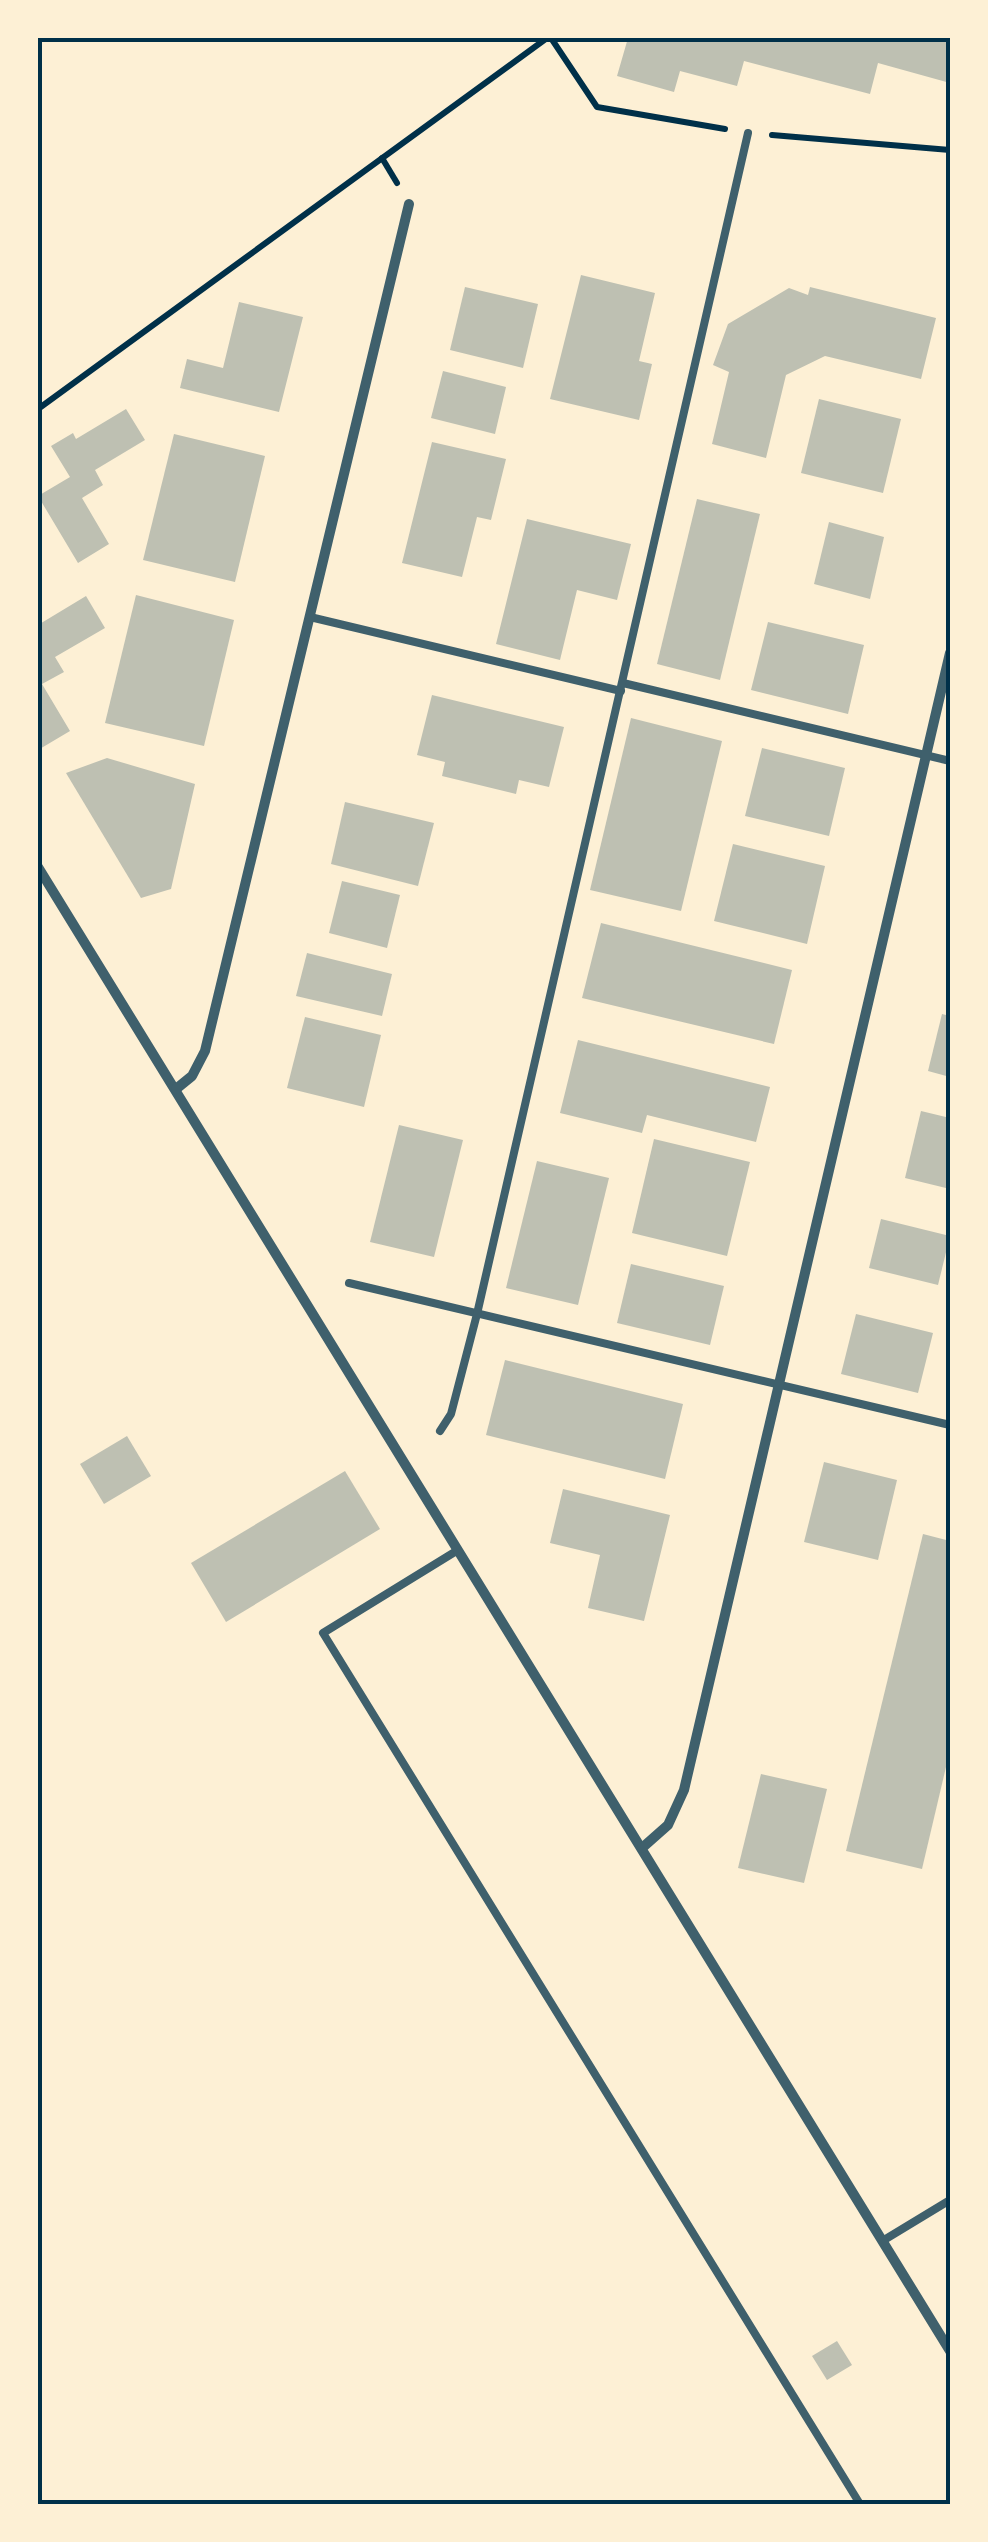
<svg xmlns="http://www.w3.org/2000/svg" width="988" height="2542" font-family="Manrope,sans-serif">
<style>
.building{fill:#bec0b2}
.lines{fill:none;stroke-linecap:round;stroke-linejoin:round}
.path{stroke:#003049;stroke-width:6}
.service{stroke:#3f606c;stroke-width:8}
.minor{stroke:#3f606c;stroke-width:10}
.neatline{fill:none;stroke:#003049;stroke-width:4}
</style>
<rect width="100%" height="100%" fill="#fdf0d5"/>
<g class="building">
<polygon points="628,38 950,38 950,83 878,63 870,94 744,61 737,86 680,71 674,92 617,76"/>
<polygon points="581,275 655,293 639,361 652,364 639,420 550,399"/>
<polygon points="465,287 538,304 523,368 450,350"/>
<polygon points="810,287 936,318 921,379 825,356 786,375 766,458 712,444 729,372 713,365 728,324 789,288 808,295"/>
<polygon points="239,302 303,317 279,412 180,388 187,359 223,368"/>
<polygon points="443,371 506,387 495,434 431,418"/>
<polygon points="819,399 901,419 883,493 801,473"/>
<polygon points="126,409 145,440 95,470 103,485 82,498 109,544 78,563 38,496 70,477 51,446 73,433 76,439"/>
<polygon points="174,434 265,456 235,582 143,560"/>
<polygon points="432,442 506,459 491,520 477,517 462,577 402,563"/>
<polygon points="697,499 760,514 720,680 657,664"/>
<polygon points="527,519 631,544 617,600 577,590 560,660 496,644"/>
<polygon points="829,522 884,537 870,599 814,584"/>
<polygon points="136,595 234,620 204,746 105,723"/>
<polygon points="86,596 105,628 55,657 64,672 42,684 70,731 38,750 38,625"/>
<polygon points="768,622 864,645 848,714 751,690"/>
<polygon points="432,695 564,727 549,787 519,780 516,794 442,776 445,762 417,755"/>
<polygon points="631,718 722,741 681,911 590,890"/>
<polygon points="762,748 845,768 829,836 745,816"/>
<polygon points="107,758 195,784 171,889 141,898 66,773"/>
<polygon points="345,802 434,823 418,886 331,864"/>
<polygon points="733,844 825,866 807,944 714,921"/>
<polygon points="342,881 400,895 387,948 329,933"/>
<polygon points="601,923 792,970 774,1044 582,998"/>
<polygon points="307,953 392,974 382,1016 296,996"/>
<polygon points="942,1014 950,1016 950,1077 928,1071"/>
<polygon points="305,1017 381,1035 364,1107 287,1088"/>
<polygon points="578,1040 770,1087 756,1142 647,1115 642,1133 560,1113"/>
<polygon points="921,1111 950,1118 950,1189 905,1178"/>
<polygon points="399,1125 463,1140 434,1257 370,1242"/>
<polygon points="654,1139 750,1162 727,1256 632,1233"/>
<polygon points="537,1161 609,1178 578,1305 506,1288"/>
<polygon points="881,1219 950,1236 938,1285 869,1268"/>
<polygon points="631,1264 724,1286 710,1345 617,1323"/>
<polygon points="856,1314 933,1333 918,1393 841,1374"/>
<polygon points="505,1360 683,1404 665,1479 486,1435"/>
<polygon points="127,1436 151,1476 104,1504 80,1464"/>
<polygon points="824,1462 897,1480 878,1560 804,1542"/>
<polygon points="345,1471 380,1529 226,1622 191,1563"/>
<polygon points="563,1489 670,1515 644,1621 588,1608 600,1555 550,1543"/>
<polygon points="923,1534 950,1541 950,1750 922,1869 846,1851"/>
<polygon points="761,1774 827,1789 804,1883 738,1868"/>
<polygon points="837,2341 852,2365 827,2380 812,2356"/>
</g>
<g class="lines">
<g class="path">
<polyline points="551,38 597,107 725,129"/>
<polyline points="772,135 950,150"/>
<polyline points="382,158 397,183"/>
<polyline points="38,409 547,38"/>
</g>
<g class="service">
<polyline points="310,617 621,691"/>
<polyline points="623,683 950,761"/>
<polyline points="349,1283 950,1425"/>
<polyline points="440,1431 451,1414 477,1314 748,133"/>
<polyline points="458,1550 323,1633 860,2504"/>
<polyline points="884,2240 950,2200"/>
</g>
<g class="minor">
<polyline points="38,867 950,2351"/>
<polyline points="176,1089 192,1076 205,1051 409,204"/>
<polyline points="642,1848 668,1825 684,1790 950,653"/>
</g>
</g>
<rect width="988" height="2542" fill="none" stroke="#fdf0d5" stroke-width="80"/>
<rect x="40" y="40" width="908" height="2462" class="neatline"/>
</svg>
